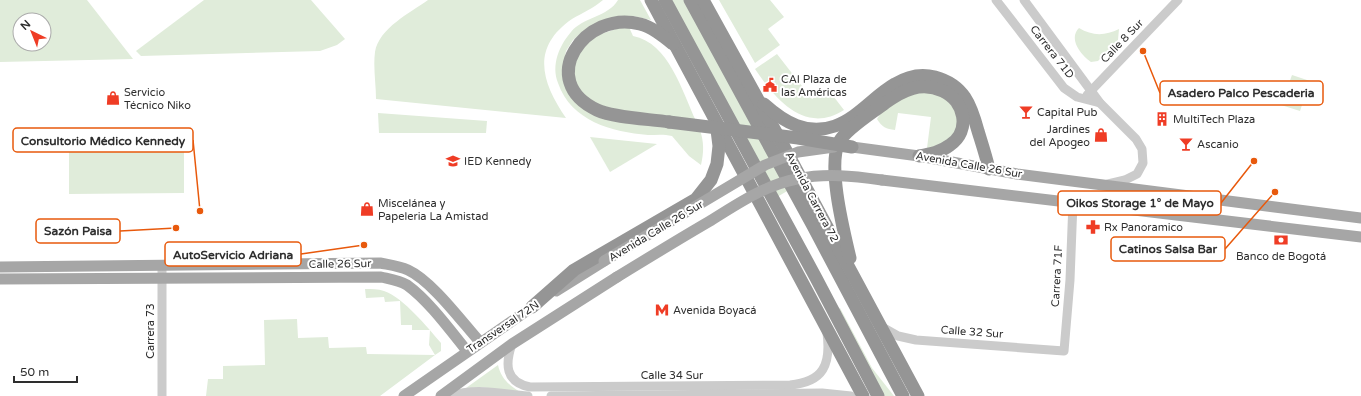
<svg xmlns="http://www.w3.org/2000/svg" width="1361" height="396" font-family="'Varela Round',sans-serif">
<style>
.green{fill:#e0ecda;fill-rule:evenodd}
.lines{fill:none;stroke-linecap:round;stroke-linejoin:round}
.minor{stroke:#cbcbcb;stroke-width:9}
.major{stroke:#a6a6a6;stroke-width:11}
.highway{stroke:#959595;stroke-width:13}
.major-bridge{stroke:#a6a6a6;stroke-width:11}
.highway-bridge{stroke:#959595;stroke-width:13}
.labels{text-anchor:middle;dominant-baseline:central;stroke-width:4;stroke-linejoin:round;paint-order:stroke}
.street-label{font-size:11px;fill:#2e2e2e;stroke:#fff}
.poi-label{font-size:11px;fill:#2e2e2e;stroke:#fff;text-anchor:start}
.leader{fill:none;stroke:#e8590c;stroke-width:1.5}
.callout-dot{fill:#e8590c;stroke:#fff;stroke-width:1.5}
.callout{fill:#fff;stroke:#e8590c;stroke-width:1.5}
.callout-label{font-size:12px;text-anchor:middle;font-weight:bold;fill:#2e2e2e}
</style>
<rect width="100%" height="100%" fill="#fff"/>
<g class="green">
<path d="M0,0H87L133,59L0,62ZM20,20H44V44H20Z"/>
<polygon points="204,0 311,0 345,39 337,45 320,51 141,56 136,51"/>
<path d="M428,0H603C594,8 582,13 572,19C530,48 542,83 566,118L376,99C376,84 373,67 375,52C379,28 410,13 428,0Z"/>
<path d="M618,0H640L651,20L633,16L619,17L582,32L573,40L566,51L562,72L565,82L575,100L700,130C704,142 704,152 701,165L689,156L672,136C664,134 656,135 648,135C612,132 571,121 558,83C551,65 559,46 571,32C583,17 608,17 618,0Z"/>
<polygon points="669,0 685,0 789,190 777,197"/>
<polygon points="719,0 770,0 784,17 768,29 780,45 755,63"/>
<path d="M628,25L633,36C669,43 682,91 696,121L615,110L597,106L585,97L573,79L576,55L592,37Z"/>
<path d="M1079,28C1092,36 1105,36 1119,29L1118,40L1114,44L1098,61L1091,62C1081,55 1068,39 1079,28Z"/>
<path d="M777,54L812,99L827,88L844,110C805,135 775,99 755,69Z"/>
<polygon points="1292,75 1310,81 1300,111 1281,105"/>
<path d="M921,89L943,96L958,113L957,129L943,146L927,148L931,117L898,113L895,130C886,129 882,127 877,119L883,109Z"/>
<polygon points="378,113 487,121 486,133 379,133"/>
<polygon points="184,137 184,193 69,194 69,138"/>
<polygon points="590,137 657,144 610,172"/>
<path d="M365,289C372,289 378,289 384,291C404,298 427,327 441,343V351L435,355L380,396H206L208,379H223V366L265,365L264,320L297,319L298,338L328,337L329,348L366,347L367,354L435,355L429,345L430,330H412V325H401L400,301L385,302L384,297L366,298Z"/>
<polygon points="840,308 872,368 894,396 884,396 838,309"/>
<path d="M498,365C501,379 510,386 522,393L481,387L466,388Z"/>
</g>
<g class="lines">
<g class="minor">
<polyline points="996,0 1064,88 1077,97 1100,103"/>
<polyline points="1024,0 1100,103 1136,139 1142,149 1143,163 1137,174 1125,180 1108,184"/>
<polyline points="1087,95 1178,0"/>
<polyline points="882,327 898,336 916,340 1064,351 1070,280 1073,202"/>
<path d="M512,344C505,364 505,382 530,387L790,385C824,382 831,364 827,333"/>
<polyline points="162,396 162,265"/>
<path d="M450,396C476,387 501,394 528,396"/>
<polyline points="551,396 822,393 851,396"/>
</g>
<g class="major">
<polyline points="852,147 919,156 1017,174 1361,218"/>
<polyline points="882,180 1361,237"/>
<path d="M0,267L380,263C390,265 399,266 408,270C432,281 462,322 480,342"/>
<path d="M0,279L381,277C390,279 399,280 407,285C429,301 450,330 467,351"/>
<polyline points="556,291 604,261"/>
<polyline points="404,396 538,303"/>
<polyline points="441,396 512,344 617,277"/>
</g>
<g class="highway">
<polyline points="651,0 863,396"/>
<polyline points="665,0 816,278 878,396"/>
<polyline points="690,0 813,226 903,396"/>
<polyline points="703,0 783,145 918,396"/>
<path d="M764,104C784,122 807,136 835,126C858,118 874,96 895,84C908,76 920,73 935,77C964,85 971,105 978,131C982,144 986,156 989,169"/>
<path d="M669,122C650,119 614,118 597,110C535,81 585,9 640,24C652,27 663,36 673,44"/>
<path d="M850,258C844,232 827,166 839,142C846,129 872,113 885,103C903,90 921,81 943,91C965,101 971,131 950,145C941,152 930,154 919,156"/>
<polyline points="532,307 574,270 696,199 711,180 717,164 719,146 717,130"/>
</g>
<g class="major-bridge">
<polyline points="604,261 765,165 798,152 834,147"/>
<path d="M617,277C648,258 679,239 710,221C737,204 765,185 797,179C826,173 853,176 882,180"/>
</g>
<polyline class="highway-bridge" points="669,122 798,138 852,147"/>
</g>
<defs>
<symbol id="civic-bare" viewBox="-9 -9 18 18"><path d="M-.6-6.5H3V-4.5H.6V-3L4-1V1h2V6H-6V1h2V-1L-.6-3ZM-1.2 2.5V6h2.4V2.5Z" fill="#ef3c25" stroke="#fff" stroke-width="2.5" paint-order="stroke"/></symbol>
<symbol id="shop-bare" viewBox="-9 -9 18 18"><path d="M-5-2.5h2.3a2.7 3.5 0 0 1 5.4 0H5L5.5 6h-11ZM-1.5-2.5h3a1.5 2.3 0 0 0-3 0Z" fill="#ef3c25" stroke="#fff" stroke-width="2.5" paint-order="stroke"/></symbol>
<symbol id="bar-bare" viewBox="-9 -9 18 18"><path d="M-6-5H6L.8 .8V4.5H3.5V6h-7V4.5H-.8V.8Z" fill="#ef3c25" stroke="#fff" stroke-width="2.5" paint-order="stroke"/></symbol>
<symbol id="building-bare" viewBox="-9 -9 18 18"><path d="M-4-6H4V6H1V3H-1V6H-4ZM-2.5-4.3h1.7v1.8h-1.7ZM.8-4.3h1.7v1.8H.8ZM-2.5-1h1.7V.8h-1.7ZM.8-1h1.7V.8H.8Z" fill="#ef3c25" stroke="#fff" stroke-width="2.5" paint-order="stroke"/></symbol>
<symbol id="school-bare" viewBox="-9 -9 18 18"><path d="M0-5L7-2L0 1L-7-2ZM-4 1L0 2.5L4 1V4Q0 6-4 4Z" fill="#ef3c25" stroke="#fff" stroke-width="2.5" paint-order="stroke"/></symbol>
<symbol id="pharmacy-bare" viewBox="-9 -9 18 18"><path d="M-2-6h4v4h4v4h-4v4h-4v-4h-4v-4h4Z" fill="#ef3c25" stroke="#fff" stroke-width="2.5" paint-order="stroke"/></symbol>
<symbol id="bank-bare" viewBox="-9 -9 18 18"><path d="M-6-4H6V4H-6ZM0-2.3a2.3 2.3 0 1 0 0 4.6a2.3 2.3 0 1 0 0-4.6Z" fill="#ef3c25" stroke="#fff" stroke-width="2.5" paint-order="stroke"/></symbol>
<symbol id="metro-bare" viewBox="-9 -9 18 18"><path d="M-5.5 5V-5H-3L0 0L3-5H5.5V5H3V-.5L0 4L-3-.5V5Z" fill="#ef3c25" stroke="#fff" stroke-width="2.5" paint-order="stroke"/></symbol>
</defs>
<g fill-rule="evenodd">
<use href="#civic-bare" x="760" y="75" width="20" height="20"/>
<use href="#shop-bare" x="103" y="88" width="20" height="20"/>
<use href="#bar-bare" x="1016" y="102" width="20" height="20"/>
<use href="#building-bare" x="1152" y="109" width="20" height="20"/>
<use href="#shop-bare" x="1091" y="125" width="20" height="20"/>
<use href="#bar-bare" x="1176" y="134" width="20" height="20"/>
<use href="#school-bare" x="443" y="151" width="20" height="20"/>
<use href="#shop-bare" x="357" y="199" width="20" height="20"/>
<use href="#pharmacy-bare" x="1083" y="217" width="20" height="20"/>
<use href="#bank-bare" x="1271" y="230" width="20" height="20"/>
<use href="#metro-bare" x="652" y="300" width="20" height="20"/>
</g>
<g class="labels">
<g class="street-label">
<text transform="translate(1122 41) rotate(-46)">Calle 8 Sur</text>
<text transform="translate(1052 52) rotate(52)">Carrera 71D</text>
<text transform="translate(969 165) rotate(10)">Avenida Calle 26 Sur</text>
<text transform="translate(812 197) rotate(62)">Avenida Carrera 72</text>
<text transform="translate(656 231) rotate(-31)">Avenida Calle 26 Sur</text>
<text transform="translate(340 264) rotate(-1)">Calle 26 Sur</text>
<text transform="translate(1057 276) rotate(-87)">Carrera 71F</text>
<text transform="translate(503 327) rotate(-34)">Transversal 72N</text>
<text transform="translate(150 331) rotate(-90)">Carrera 73</text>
<text transform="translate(972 332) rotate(4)">Calle 32 Sur</text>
<text x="672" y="375">Calle 34 Sur</text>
</g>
<g class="poi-label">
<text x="781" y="79">CAI Plaza de<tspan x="781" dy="13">las Américas</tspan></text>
<text x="124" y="92">Servicio<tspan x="124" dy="13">Técnico Niko</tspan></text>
<text x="1037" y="112">Capital Pub</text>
<text x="1173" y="119">MultiTech Plaza</text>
<text x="1090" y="129" text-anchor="end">Jardines<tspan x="1090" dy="13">del Apogeo</tspan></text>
<text x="1197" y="144">Ascanio</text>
<text x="464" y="161">IED Kennedy</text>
<text x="378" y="203">Miscelánea y<tspan x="378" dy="13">Papeleria La Amistad</tspan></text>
<text x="1104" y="227">Rx Panoramico</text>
<text x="1281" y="256" text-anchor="middle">Banco de Bogotá</text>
<text x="673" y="310">Avenida Boyacá</text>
</g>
</g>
<path class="leader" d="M1143 51L1160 93M200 211L193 140M1254 161L1221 203M176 228L120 231M1275 192L1225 249M364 245L301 254"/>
<g class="callout-dot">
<circle cx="1143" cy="51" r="4"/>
<circle cx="200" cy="211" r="4"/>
<circle cx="1254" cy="161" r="4"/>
<circle cx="176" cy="228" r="4"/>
<circle cx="1275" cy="192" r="4"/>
<circle cx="364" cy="245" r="4"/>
</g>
<g class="callout">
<rect x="1160" y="81" width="163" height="24" rx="4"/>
<rect x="13" y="128" width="180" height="24" rx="4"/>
<rect x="1058" y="191" width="163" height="24" rx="4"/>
<rect x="36" y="219" width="84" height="24" rx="4"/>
<rect x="1111" y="237" width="114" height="24" rx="4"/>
<rect x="165" y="242" width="136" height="24" rx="4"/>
</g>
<g class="callout-label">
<text x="1241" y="97">Asadero Palco Pescaderia</text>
<text x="103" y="145">Consultorio Médico Kennedy</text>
<text x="1140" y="207">Oikos Storage 1° de Mayo</text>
<text x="78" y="235">Sazón Paisa</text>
<text x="1168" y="253">Catinos Salsa Bar</text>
<text x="233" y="259">AutoServicio Adriana</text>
</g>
<g transform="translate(32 32) rotate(317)"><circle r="19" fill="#ffffff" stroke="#ababab"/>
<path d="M0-3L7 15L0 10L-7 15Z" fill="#ef3c25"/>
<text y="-6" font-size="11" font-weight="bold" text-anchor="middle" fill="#2e2e2e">N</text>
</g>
<path d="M14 376v6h63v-6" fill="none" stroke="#2e2e2e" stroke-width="2"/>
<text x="20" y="376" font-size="12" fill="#2e2e2e" stroke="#ffffff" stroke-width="3" paint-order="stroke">50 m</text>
</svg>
